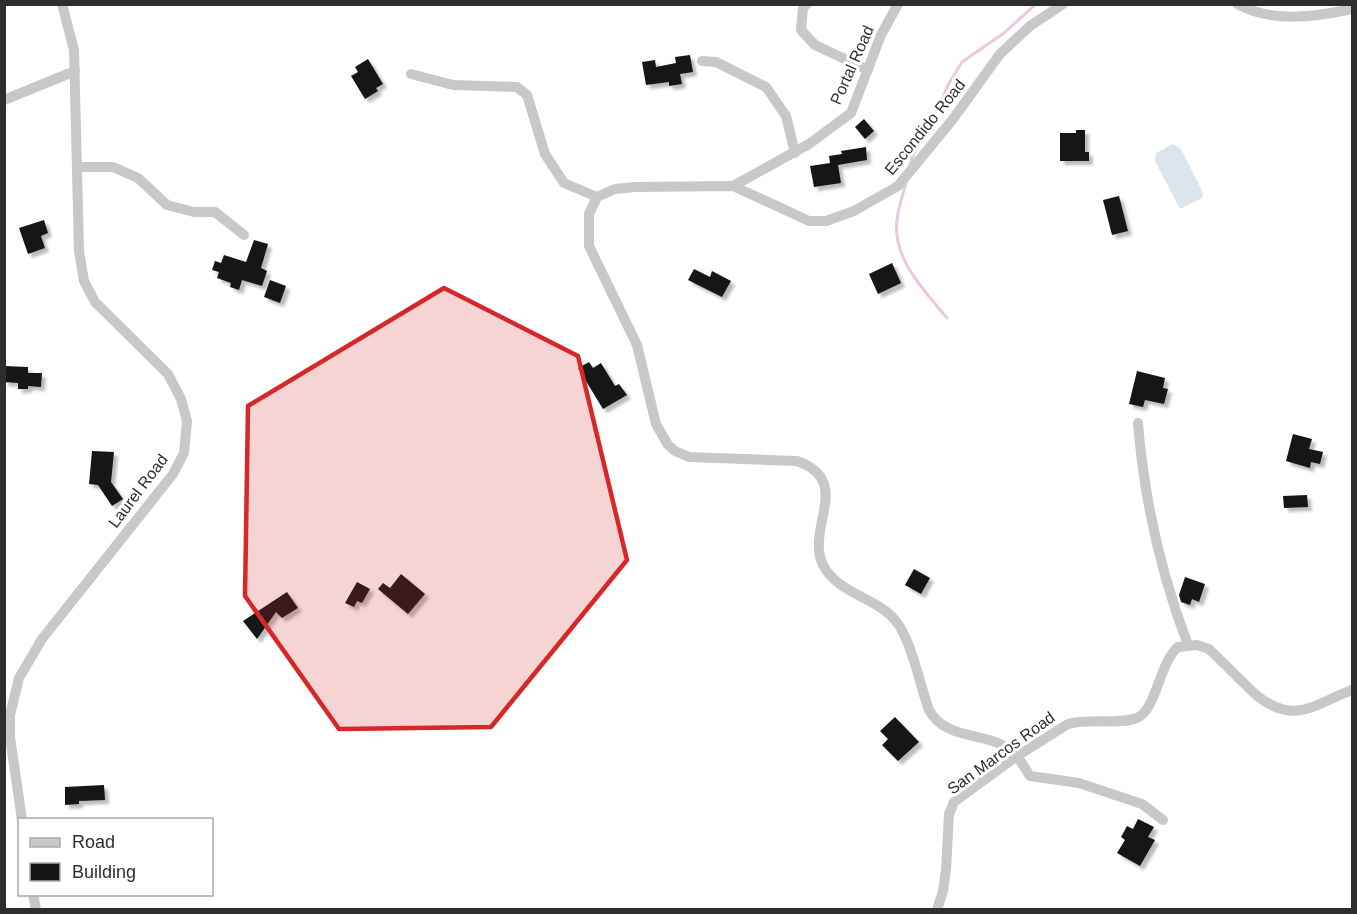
<svg xmlns="http://www.w3.org/2000/svg" width="1357" height="914" font-family="Arial,sans-serif">
<style>
.green{fill:#dbe5eb}
.lines{fill:none;stroke-linecap:round;stroke-linejoin:round}
.stream{stroke:#ebc8e1;stroke-width:3}
.building{fill:#151515;filter:url(#shadow)}
.minor{stroke:#c8c8c8;stroke-width:10}
.marked{fill:#d62828;fill-opacity:0.2;stroke:#d62828;stroke-width:4.5;stroke-linejoin:round}
.labels{text-anchor:middle;dominant-baseline:central;stroke-width:6;stroke-linejoin:round;paint-order:stroke}
.street-label{font-size:16px;fill:#2e2e2e;stroke:#fff}
</style>
<defs>
<filter id="shadow"><feDropShadow dx="4" dy="4" stdDeviation="1.5" flood-color="#0004"/></filter>
</defs>
<rect width="100%" height="100%" fill="#fff"/>
<polygon class="green" points="1173,144 1181,149 1203,193 1202,198 1180,209 1155,161 1156,153"/>
<g class="lines">
<g class="stream">
<polyline points="910,165 913,155 933,120 948,85 962,62 1004,33 1036,4"/>
<path d="M906,183C903,195 898,208 897,220C892,259 925,291 947,318"/>
</g>
</g>
<g class="building">
<polygon points="690,55 693,72 680,74 682,84 669,86 669,82 646,85 642,62 655,60 656,67 676,63 675,57"/>
<polygon points="368,59 383,84 376,88 378,91 365,99 351,76 358,72 355,67"/>
<polygon points="864,119 874,131 865,139 855,127"/>
<polygon points="1076,130 1085,130 1085,152 1089,152 1089,161 1060,161 1060,133 1076,133"/>
<polygon points="866,147 867,160 838,165 841,183 814,187 810,166 830,163 829,156 842,154 841,151"/>
<polygon points="1119,196 1128,231 1112,235 1103,200"/>
<polygon points="44,220 48,233 41,236 45,248 28,254 19,228"/>
<polygon points="254,240 268,244 261,268 267,271 262,286 242,280 239,290 230,287 231,283 217,278 219,272 212,270 215,261 221,263 224,255 246,262"/>
<polygon points="892,263 901,283 878,294 869,274"/>
<polygon points="694,269 710,277 712,271 731,281 722,297 688,280"/>
<polygon points="270,280 286,286 280,303 264,297"/>
<polygon points="589,362 593,368 601,363 615,386 619,384 627,395 603,409 578,368"/>
<polygon points="4,366 28,367 28,373 42,373 41,387 28,386 28,389 18,389 18,383 4,382"/>
<polygon points="1137,371 1165,378 1163,388 1168,389 1164,404 1145,400 1143,407 1129,404"/>
<polygon points="1293,434 1312,439 1309,449 1323,452 1320,464 1311,462 1310,468 1286,461"/>
<polygon points="92,451 114,452 111,482 123,499 112,506 98,485 89,484"/>
<polygon points="1307,495 1308,507 1284,508 1283,496"/>
<polygon points="914,569 930,578 921,594 905,585"/>
<polygon points="401,574 425,594 408,614 378,589 383,583 390,588"/>
<polygon points="1185,577 1205,584 1199,602 1192,599 1190,605 1181,602 1179,595"/>
<polygon points="357,582 370,589 362,603 357,601 354,607 345,603"/>
<polygon points="287,592 298,608 282,618 276,612 257,639 243,621"/>
<polygon points="895,717 919,742 898,761 882,745 888,739 880,731"/>
<polygon points="104,785 105,800 79,801 79,804 65,805 65,787"/>
<polygon points="1138,819 1154,827 1148,837 1155,840 1140,866 1117,853 1125,840 1121,837 1127,826 1133,829"/>
</g>
<g class="lines">
<g class="minor">
<polyline points="807,4 803,8 801,30 815,45 868,70"/>
<path d="M1063,4L1030,26L1000,54L953,119L898,186L854,211L826,221H809L733,186L635,187L615,189L597,197L589,214V246L637,345L656,424L668,445L675,451L689,457L797,461C854,481 805,528 823,565C838,594 876,597 895,620C911,638 920,686 929,710C946,741 985,731 1010,750C1019,756 1024,767 1030,776L1079,783L1142,804L1163,820"/>
<path d="M1237,4C1271,23 1316,17 1352,9"/>
<polyline points="702,61 716,62 766,87 786,116 795,153"/>
<polyline points="411,74 453,85 517,87 527,95 545,154 564,183 597,197"/>
<polyline points="4,100 75,71"/>
<polyline points="77,167 113,167 138,178 167,205 194,212 215,212 244,235"/>
<polyline points="733,186 809,144 851,113 881,35 898,4"/>
<path d="M1138,423C1144,498 1161,574 1188,645"/>
<polyline points="22,820 10,737 10,715 19,678 42,639 173,474 184,453 187,421 181,399 168,374 95,302 84,281 79,251 74,50 62,4"/>
<polyline points="33,894 36,910"/>
<path d="M937,910L943,891L946,870L949,814L954,802L1017,756L1068,724C1089,718 1119,725 1137,718C1157,709 1159,663 1178,647L1197,645L1209,649L1256,695C1295,726 1314,704 1352,690"/>
</g>
</g>
<path class="marked" d="M444,288L578,356L627,560L491,727L339,729L245,596L248,406Z"/>
<g class="labels">
<g class="street-label">
<text transform="translate(852 65) rotate(-66)">Portal Road</text>
<text transform="translate(925 127) rotate(-51)">Escondido Road</text>
<text transform="translate(138 491) rotate(-53)">Laurel Road</text>
<text transform="translate(1001 753) rotate(-36)">San Marcos Road</text>
</g>
</g>
<rect width="1357" height="914" fill="none" stroke="#2e2e2e" stroke-width="12"/>
<rect x="18" y="818" width="195" height="78" fill="#ffffff" stroke="#ababab" stroke-width="1.5"/>
<rect x="30" y="838" width="30" height="9" fill="#c8c8c8" stroke="#ababab" stroke-width="1.5"/>
<text x="72" y="848" font-size="18" fill="#2e2e2e">Road</text>
<rect x="30" y="863" width="30" height="18" fill="#151515" stroke="#ababab" stroke-width="1.5"/>
<text x="72" y="878" font-size="18" fill="#2e2e2e">Building</text>
</svg>
